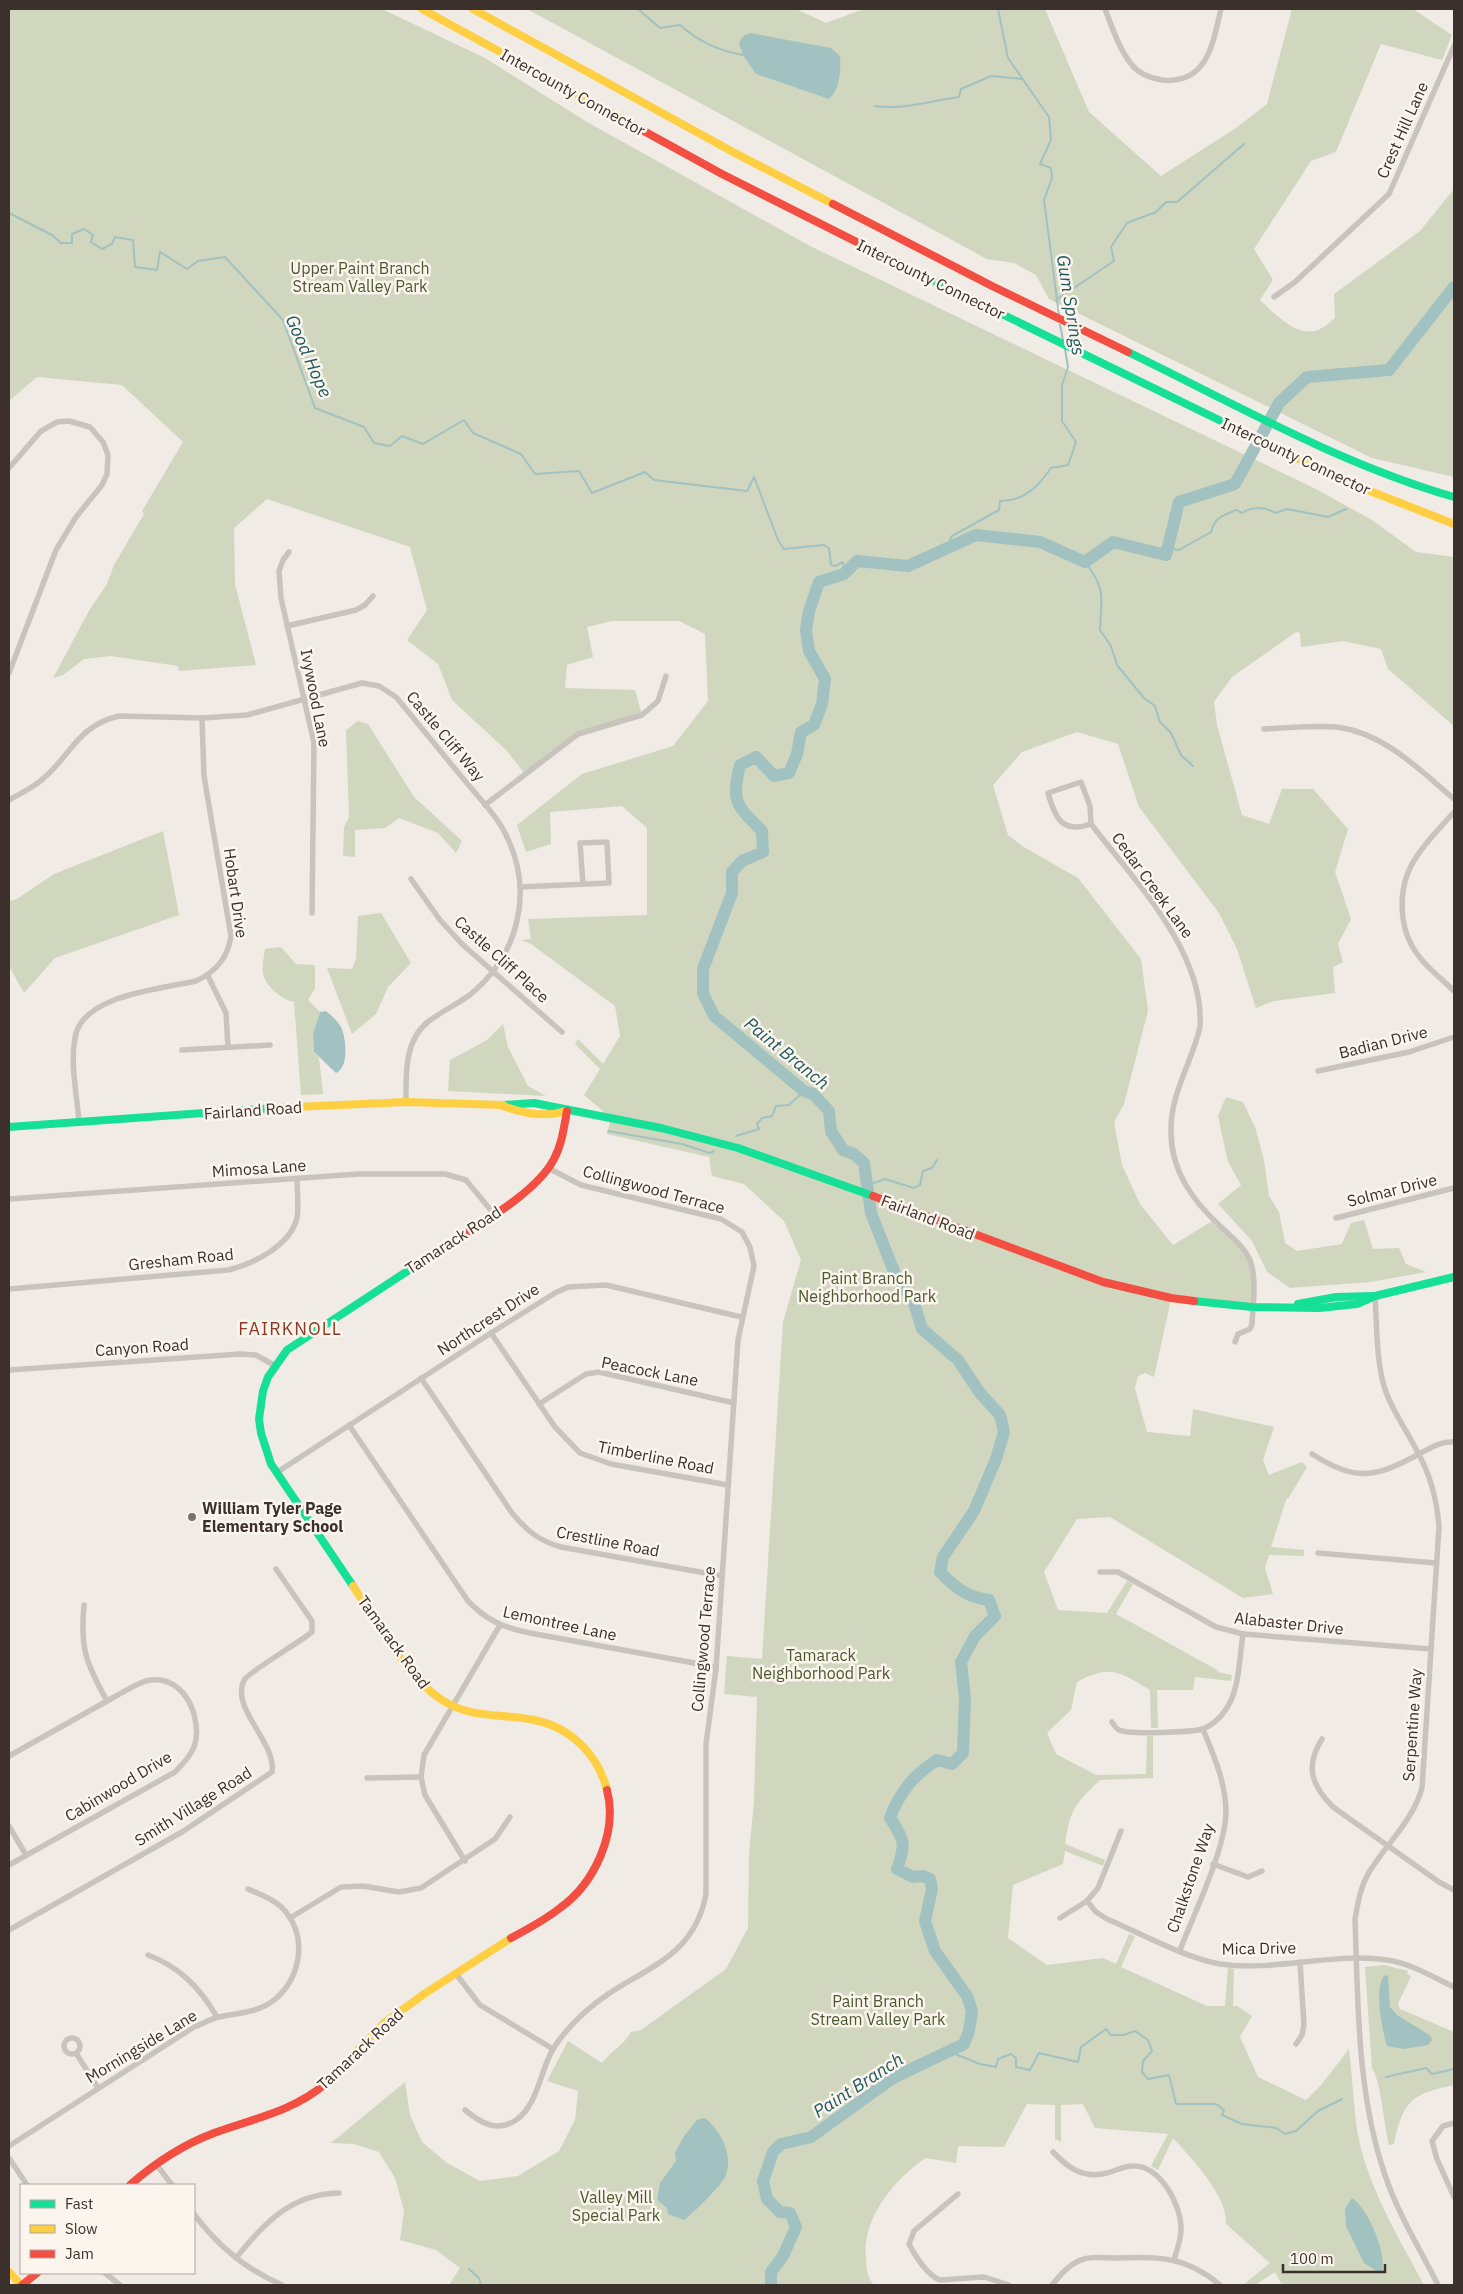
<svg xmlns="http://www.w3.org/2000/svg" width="1463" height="2294" font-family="'IBM Plex Sans',sans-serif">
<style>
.green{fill:#d1d6bf}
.water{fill:#a1c2c1}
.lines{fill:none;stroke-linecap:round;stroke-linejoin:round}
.stream{stroke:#a1c2c1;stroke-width:2}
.river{stroke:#a1c2c1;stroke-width:12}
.street{stroke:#c9c3be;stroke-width:5.5}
.fast{stroke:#16e098;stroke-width:8}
.slow{stroke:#ffcf43;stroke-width:8}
.jam{stroke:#f24e42;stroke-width:8}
.poi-dot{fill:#7a716c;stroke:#fbf5ee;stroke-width:2}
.labels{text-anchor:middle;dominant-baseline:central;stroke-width:5;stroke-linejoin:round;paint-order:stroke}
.street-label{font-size:16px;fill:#3b302b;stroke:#fbf5ee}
.park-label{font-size:16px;fill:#4a5a2e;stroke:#fbf5ee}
.poi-label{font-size:16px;font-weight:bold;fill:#3b302b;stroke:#fbf5ee;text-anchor:start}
.water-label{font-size:18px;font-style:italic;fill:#1f5a5e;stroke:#fbf5ee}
.neighbourhood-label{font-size:18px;letter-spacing:1px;fill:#8c3b22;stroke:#fbf5ee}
</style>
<rect width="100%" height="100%" fill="#f0ebe5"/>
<g class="green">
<path d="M9,9H382L485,58L587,122L810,246L1316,489L1372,520L1416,552L1454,557V726L1388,669L1381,649L1343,641L1301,647L1300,633L1296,632L1232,677L1214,702L1217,725L1242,815L1269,824L1282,789H1313L1348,829L1335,872L1351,919L1338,944L1343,962L1333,967L1335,993L1274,1001L1256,1008L1237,949L1219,913L1139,807L1118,744L1077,732L1022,752L993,785L1008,835L1022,846L1078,878L1141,959L1148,1011L1124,1104L1114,1122L1122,1165L1140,1204L1173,1245L1214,1220L1243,1249L1252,1267V1307L1171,1299L1154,1377L1145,1373L1138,1376L1135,1388L1147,1432L1190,1436L1193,1409L1274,1427L1263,1460L1269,1475L1302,1462L1307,1467L1288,1499L1287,1497L1271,1547L1304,1550V1556L1269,1555L1265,1568L1273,1594L1243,1598L1110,1517L1077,1519L1044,1572L1058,1610L1107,1613L1127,1581L1133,1584L1116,1614L1219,1671L1216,1672L1232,1675L1231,1681L1195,1677L1193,1690H1157L1158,1728H1151L1150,1690C1119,1672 1111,1664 1077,1682L1071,1710L1047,1733L1056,1754L1096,1775L1146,1774L1147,1736H1153V1778L1100,1780C1075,1804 1070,1809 1065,1844L1105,1860L1103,1866L1065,1851L1063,1864L1013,1885L1008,1938L1047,1965L1103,1958L1116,1964L1129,1934L1135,1936L1121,1967L1207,2006H1225L1228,1968L1234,1969L1233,2006H1237L1252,2016L1240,2037L1258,2077L1306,2100L1322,2084L1349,2049C1352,2073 1353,2098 1356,2122C1363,2180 1397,2234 1424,2285H1282L1275,2272L1255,2285H1243L1270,2263L1226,2224C1228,2196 1191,2158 1173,2138L1158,2170L1151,2166L1168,2134L1095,2128L1083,2104L1061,2105V2142L1055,2139V2105L1027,2104L1004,2147L958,2146L956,2163L925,2158C893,2181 861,2219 866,2260C867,2271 867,2277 874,2285H449L460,2268L436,2250L400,2240L404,2211L395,2178L379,2152L354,2144L331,2143L405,2082L410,2115L422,2142L447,2163L480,2181L518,2176L559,2151L575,2120L578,2091L547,2081L568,2041L602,2063C611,2051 624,2045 631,2032L641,2030L726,1969L748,1928L749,1855L754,1801L757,1697L724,1694L727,1656L762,1659L783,1322L801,1260L784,1221L744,1184L712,1176L709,1157L607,1134L611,1118L584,1095L600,1069L575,1044L578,1039L603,1064L620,1036L615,1006L531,944L521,940L531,939L528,919L647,915V828L622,806L550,812L551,844L526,852L517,825L582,774L673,746L708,701L705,634L679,621H612L587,627L593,657L567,665L565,688L635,690L642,715L578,734L525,774L507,751L452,700L438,664L407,640L427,610L410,547L267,499L234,528L235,584L256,665L179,671L178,666L111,656L84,659L63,675L53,678L90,609L107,584L114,565L144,514L142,511L183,442L122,385L37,377L9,401Z"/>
<path d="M527,9H796L826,23L864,9H1045L1089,112L1161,176L1236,128L1267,104L1292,9H1413L1452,35L1442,60L1381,44L1336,152L1311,161L1254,249L1273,280L1260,300C1274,313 1299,340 1320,329C1325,327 1331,321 1335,318L1334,294L1420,231L1454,189V477L1372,458L1049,299L1036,275L1014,263L987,259Z"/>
<polygon points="358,721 368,724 414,797 462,841 456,853 438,833 399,818 385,828 355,830 355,857 343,856 344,827 349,817 346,730"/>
<polygon points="163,831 179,915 55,958 24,993 9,966 9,901 17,899 54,874"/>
<polygon points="381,913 411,963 388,987 376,1014 352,1034 327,968 352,969 356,959 358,916"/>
<path d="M281,947L296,964L315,965V988L308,1000L320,1012L313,1034L314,1052L319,1058L323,1094L301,1095L294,1002C282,1000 265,986 263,973C262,966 264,956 265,949Z"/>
<polygon points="503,1024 508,1047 528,1086 546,1096 448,1091 450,1060 487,1040"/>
<polygon points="1226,1097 1243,1102 1255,1127 1264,1160 1269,1196 1279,1212 1285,1243 1297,1251 1342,1244 1351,1223 1364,1220 1373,1249 1399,1248 1406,1264 1426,1272 1371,1282 1290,1288 1267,1272 1252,1241 1218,1204 1241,1185 1228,1162 1218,1116"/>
<path d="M1384,1965L1408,1971L1407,1974L1411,1976L1398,2004L1400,2009L1454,2032V2085C1412,2094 1403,2100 1394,2144L1389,2145C1384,2125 1381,2082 1372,2068L1365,1967Z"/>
</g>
<g class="water">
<path d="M750,33L831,48L840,56C841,71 840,89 829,99L756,74L743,55L739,43L743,36Z"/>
<path d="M326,1011C332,1016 339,1022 342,1029C346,1041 349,1067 336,1073L314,1052L313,1034L320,1012Z"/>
<path d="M1388,1975L1390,2007L1397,2015L1431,2036L1432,2040L1428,2045L1404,2049L1387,2046C1382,2031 1374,1988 1384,1976Z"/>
<path d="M705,2118C722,2132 734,2157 725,2177C721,2186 692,2214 684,2220L668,2214L667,2208L657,2200L660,2183L676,2161L675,2153L684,2136L697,2120Z"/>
<path d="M1352,2198C1368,2208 1389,2257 1381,2274L1364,2263L1346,2226L1345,2209Z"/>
</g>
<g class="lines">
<g class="stream">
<path d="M638,9L660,28L680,25C698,41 719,51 743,55"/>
<polyline points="998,9 1008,58 1049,117 1051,140 1040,164 1051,168 1052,178 1044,200 1059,315"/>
<path d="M875,106C904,110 930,101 959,97L961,89L991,76L1022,79"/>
<polyline points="9,213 52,235 61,243 72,243 72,234 84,229 93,235 91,242 102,249 112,244 115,237 133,240 135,267 157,270 160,252 187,269 198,261 225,257 283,320 315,408 364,427 374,443 390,446 402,436 423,444 464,420 473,433 521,454 535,474 579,471 592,493 645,472 654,480 747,491 754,477 778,540 784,549 824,545 829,548 831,565 835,566 843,562 844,574"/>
<polyline points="1056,300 1114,261 1111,247 1127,223 1156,212 1166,202 1177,202 1244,144"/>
<polyline points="1060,325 1063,340"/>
<path d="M1167,548L1179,550L1211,532C1215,517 1223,515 1237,510L1242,513C1253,506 1265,507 1276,513L1287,509L1328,517L1346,509"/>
<path d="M946,549L952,536L999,510L1000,501C1024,501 1038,487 1051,468L1068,465L1076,442L1062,421V385L1068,367L1065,349"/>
<path d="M1085,562C1107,590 1101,598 1100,630L1111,646L1117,665L1144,698L1155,706L1160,722L1171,733L1181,755L1193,766"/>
<polyline points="608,1131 682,1144 710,1153 714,1151"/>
<polyline points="736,1136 759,1129 757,1124 762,1118 772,1116 776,1106 789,1105 804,1091"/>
<polyline points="868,1185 885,1179 914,1188 920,1185 923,1171 932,1168 937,1160"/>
<polyline points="950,2052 980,2064 996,2067 998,2059 1011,2054 1016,2058 1016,2067 1030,2070 1039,2053 1078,2062 1081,2047 1106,2029 1111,2035 1124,2035 1135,2031 1148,2040 1152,2051 1143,2061 1142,2072 1148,2079 1169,2075 1176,2104 1216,2104 1224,2110 1222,2115 1242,2124 1276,2128 1285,2134 1296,2131 1318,2111 1342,2099"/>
<polyline points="1386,2077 1426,2068 1432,2074 1454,2069"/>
<polyline points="469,2269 479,2278 481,2285"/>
</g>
<path class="river" d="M771,2285V2272L783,2256L796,2227L790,2213L780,2212L767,2199L763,2181L773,2152L781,2144L811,2137L893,2078L964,2044L969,2031L972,2011L967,1996L935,1951L925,1921L932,1889L930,1879L923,1876L913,1877L897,1869C906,1845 905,1840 890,1818C900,1791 914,1775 937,1760L952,1764L963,1753L965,1698L961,1662L975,1636L995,1616L989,1600C966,1597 956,1588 940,1572L943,1557L974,1511L996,1459L1004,1432L1000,1415L980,1393L958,1360L922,1329L914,1303L895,1274L871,1213L864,1163L854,1154L843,1150L831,1131L829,1111L813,1094L804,1091L714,1016L703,993V969L732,893V872L742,861L763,852L762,831C736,805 731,802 740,765L756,757L774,776L789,773L797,754L801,732L814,725L822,704L825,679L809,651L806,630L809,611L819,582L844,574L857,561L908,566L976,535L1040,542L1085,562L1113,542L1166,555L1179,502L1235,484L1279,403L1307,377L1389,370L1454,287"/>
<g class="street">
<path d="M1105,9C1112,27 1119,49 1132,65C1139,74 1150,78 1162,80C1208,85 1213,42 1221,9"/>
<polyline points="1274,297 1295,282 1389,194 1454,46"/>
<polyline points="9,468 41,431 57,422 69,421 90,427 103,442 108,455 107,474 102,485 76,517 56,550 9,673"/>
<polyline points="289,552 283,560 279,571 281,598 314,743 312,913"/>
<polyline points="287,626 356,610 365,605 373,596"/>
<path d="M1264,729C1288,728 1313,725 1337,727C1384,733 1420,770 1454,799"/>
<path d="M9,800C21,793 35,787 45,777C72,753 79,725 119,716L202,718L247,715L362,683L379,686L396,697C419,725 443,754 466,782C480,799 498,817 507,837C534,893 518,955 471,994C458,1004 442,1011 429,1021C404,1040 406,1074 406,1102"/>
<polyline points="485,805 578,734 642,715 658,701 666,676"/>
<path d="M1454,812C1441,827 1426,841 1415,859C1396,889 1398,932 1421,959C1430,970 1443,980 1454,991"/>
<path d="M1091,824C1062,834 1055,818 1048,793L1081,782L1090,806L1091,824C1134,880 1205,952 1200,1027C1192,1063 1170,1093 1171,1132C1171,1171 1193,1201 1220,1226C1231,1236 1244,1247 1250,1260C1257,1278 1253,1306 1252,1324L1250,1329L1238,1334L1235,1342"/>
<polyline points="411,879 440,920 463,945 562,1032"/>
<polyline points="520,887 609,883 607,842 580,843 583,884"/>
<polyline points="208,976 226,1013 228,1047"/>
<polyline points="182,1050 270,1045"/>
<polyline points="1318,1071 1409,1052 1454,1037"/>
<path d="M79,1122C77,1095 70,1064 75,1038C81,995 161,989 196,981C216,972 228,958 231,936L204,776L202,718"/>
<polyline points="9,1199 358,1174 445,1174 466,1180 494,1214"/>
<polyline points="1336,1218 1454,1188"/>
<path d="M9,1289L228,1270C253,1264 290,1246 297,1218C299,1207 297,1191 297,1179"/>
<path d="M1375,1296C1377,1325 1376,1365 1386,1392C1394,1414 1408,1432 1418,1453C1431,1476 1437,1501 1439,1527L1422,1788C1413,1821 1385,1845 1368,1874C1360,1888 1358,1903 1355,1919C1358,2004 1357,2094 1385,2175C1398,2214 1420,2249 1438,2285"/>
<polyline points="491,1333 555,1427 580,1453 611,1464 728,1485"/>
<polyline points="9,1370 240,1354 256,1355 274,1365"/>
<path d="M421,1378L512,1513C526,1530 539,1541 561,1547L722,1576"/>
<polyline points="539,1404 586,1374 599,1372 734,1403"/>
<path d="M349,1425L468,1601C486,1620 504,1628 530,1633L716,1667"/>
<path d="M1312,1454C1355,1482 1375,1478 1419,1454C1431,1448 1440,1441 1454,1442"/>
<polyline points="276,1473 491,1333 555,1293 568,1287 606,1285 741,1317"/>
<polyline points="1318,1553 1436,1563"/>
<polyline points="1100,1572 1118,1572 1216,1627 1243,1634 1431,1649"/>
<path d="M84,1605C80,1649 86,1663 107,1701"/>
<path d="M1112,1722C1114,1725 1115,1728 1119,1730C1129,1735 1192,1732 1203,1729C1211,1726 1220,1718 1224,1712C1240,1692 1239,1659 1243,1634"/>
<path d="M1322,1739C1305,1766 1311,1785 1333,1807L1439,1882L1454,1890"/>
<path d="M9,1756C44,1736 80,1716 116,1696C126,1691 138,1682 150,1680C173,1677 188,1694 194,1714C201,1742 194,1753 175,1772L9,1865"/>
<polyline points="367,1778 421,1777"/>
<polyline points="9,1826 26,1855"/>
<polyline points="465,1861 425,1795 421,1777 424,1755 500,1625"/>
<polyline points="1213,1864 1248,1877 1262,1871"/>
<path d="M1087,1901L1096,1912L1107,1919C1140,1933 1185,1958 1220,1964C1275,1972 1332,1952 1387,1960C1410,1963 1433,1977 1454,1987"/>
<polyline points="290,1918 341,1887 363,1886 399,1892 421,1888 495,1839 510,1817"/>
<polyline points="1060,1918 1087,1901 1098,1888 1121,1831"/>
<path d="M9,1930L182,1832L272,1772C277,1742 228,1707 245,1679C248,1673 301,1641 312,1632V1621L276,1569"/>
<path d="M1180,1950C1194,1914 1225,1850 1226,1813C1226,1783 1214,1756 1203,1729"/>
<path d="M148,1955C180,1967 200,1988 217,2017"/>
<polyline points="456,1974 480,2005 553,2049"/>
<circle cx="72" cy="2046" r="8"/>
<polyline points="1296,2044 1302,2035 1304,2025 1300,1962"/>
<polyline points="76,2053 98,2088"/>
<path d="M465,2110C481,2123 497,2133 516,2120C538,2105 540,2071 553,2049C561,2036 573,2023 585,2012C632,1969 693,1965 706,1894V1744L716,1669L738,1340L754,1266L750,1247L742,1232L721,1219L581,1185L550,1169"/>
<polyline points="1454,2123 1443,2126 1432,2141 1437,2159 1454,2197"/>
<path d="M9,2146L194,2027C202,2024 210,2019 219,2017C236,2013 255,2013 270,2003C299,1983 309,1941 286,1912C277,1900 261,1895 248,1889"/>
<path d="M1053,2152C1068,2168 1083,2179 1107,2173C1115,2171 1124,2166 1132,2166C1160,2164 1182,2206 1181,2230C1181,2239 1177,2250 1174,2260"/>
<polyline points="9,2158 27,2185"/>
<polyline points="156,2164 172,2185"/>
<path d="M958,2194L914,2231L909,2244C915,2256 928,2276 940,2280L984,2277L1009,2285"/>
<path d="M194,2214C217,2245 247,2270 282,2285"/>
<path d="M236,2258C265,2223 290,2194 339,2193"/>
<polyline points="105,2273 120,2285"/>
<path d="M1052,2285C1061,2274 1070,2263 1084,2259C1093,2256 1105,2258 1115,2258C1157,2256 1186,2256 1220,2285"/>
</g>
<g class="fast">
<polyline points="928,278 1299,459"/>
<path d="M1128,352C1235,404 1340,464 1454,497"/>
<polyline points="503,1105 534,1103 661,1128 738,1148 873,1196"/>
<polyline points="9,1127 274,1108"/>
<polyline points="1194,1301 1252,1307 1319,1308 1357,1304 1375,1296 1454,1277"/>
<polyline points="1298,1304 1336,1297 1373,1296"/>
<polyline points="353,1586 271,1464 261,1433 259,1419 263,1391 268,1377 287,1350 432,1255"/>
</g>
<g class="slow">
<polyline points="422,9 642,130"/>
<polyline points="473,9 733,152 833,204"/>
<polyline points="1299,459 1347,482 1454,524"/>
<path d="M500,1105C522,1113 544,1118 566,1111"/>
<polyline points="274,1108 406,1102 503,1105"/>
<path d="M353,1586C378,1623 404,1675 442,1700C471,1719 501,1713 534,1720C570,1727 598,1754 607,1790"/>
<polyline points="325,2084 384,2023 427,1992 511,1938"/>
<polyline points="9,2272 21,2285"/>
</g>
<g class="jam">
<polyline points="642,130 722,174 928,278"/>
<polyline points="833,204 992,286 1128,352"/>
<polyline points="873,1196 1103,1282 1171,1298 1194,1301"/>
<path d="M432,1255C467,1231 535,1196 554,1159C562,1144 564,1127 567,1111"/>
<path d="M511,1938C528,1929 545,1920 560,1908C595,1883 618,1832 607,1790"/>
<path d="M130,2185C155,2163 182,2145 214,2133C252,2119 294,2111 325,2084"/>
<polyline points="22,2285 37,2273"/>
</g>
</g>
<circle class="poi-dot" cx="192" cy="1517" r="5"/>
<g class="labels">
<g class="street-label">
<text transform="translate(573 92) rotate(29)">Intercounty Connector</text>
<text transform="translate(1402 130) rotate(-66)">Crest Hill Lane</text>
<text transform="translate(931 279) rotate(26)">Intercounty Connector</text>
<text transform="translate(1296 456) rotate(25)">Intercounty Connector</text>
<text transform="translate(316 698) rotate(79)">Ivywood Lane</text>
<text transform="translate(446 736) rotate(50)">Castle Cliff Way</text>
<text transform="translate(1153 885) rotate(54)">Cedar Creek Lane</text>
<text transform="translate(236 893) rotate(82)">Hobart Drive</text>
<text transform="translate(502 959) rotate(42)">Castle Cliff Place</text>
<text transform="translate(1383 1042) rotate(-14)">Badian Drive</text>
<text transform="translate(253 1110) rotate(-4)">Fairland Road</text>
<text transform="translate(259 1168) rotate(-4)">Mimosa Lane</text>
<text transform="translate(654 1189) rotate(15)">Collingwood Terrace</text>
<text transform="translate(1392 1190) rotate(-14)">Solmar Drive</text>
<text transform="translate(928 1217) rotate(21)">Fairland Road</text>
<text transform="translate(453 1240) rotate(-33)">Tamarack Road</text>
<text transform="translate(181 1259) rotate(-6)">Gresham Road</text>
<text transform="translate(488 1319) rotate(-33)">Northcrest Drive</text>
<text transform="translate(142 1347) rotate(-4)">Canyon Road</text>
<text transform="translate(650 1371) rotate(11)">Peacock Lane</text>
<text transform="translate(656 1457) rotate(11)">Timberline Road</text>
<text transform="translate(608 1541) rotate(11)">Crestline Road</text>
<text transform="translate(560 1623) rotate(12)">Lemontree Lane</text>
<text transform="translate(1289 1623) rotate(6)">Alabaster Drive</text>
<text transform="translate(703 1639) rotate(-85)">Collingwood Terrace</text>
<text transform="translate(394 1642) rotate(54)">Tamarack Road</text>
<text transform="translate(1412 1725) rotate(-86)">Serpentine Way</text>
<text transform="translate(118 1786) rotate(-31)">Cabinwood Drive</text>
<text transform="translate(193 1806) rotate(-32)">Smith Village Road</text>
<text transform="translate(1190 1878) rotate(-71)">Chalkstone Way</text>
<text transform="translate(1259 1948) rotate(-1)">Mica Drive</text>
<text transform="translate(141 2046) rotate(-31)">Morningside Lane</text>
<text transform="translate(360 2049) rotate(-43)">Tamarack Road</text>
</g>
<g class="park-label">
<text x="360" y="268">Upper Paint Branch<tspan x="360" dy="18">Stream Valley Park</tspan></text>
<text x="867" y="1278">Paint Branch<tspan x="867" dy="18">Neighborhood Park</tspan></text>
<text x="821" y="1655">Tamarack<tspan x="821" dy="18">Neighborhood Park</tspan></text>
<text x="878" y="2001">Paint Branch<tspan x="878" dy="18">Stream Valley Park</tspan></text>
<text x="616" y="2197">Valley Mill<tspan x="616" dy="18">Special Park</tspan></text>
</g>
<g class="poi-label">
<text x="202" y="1508">William Tyler Page<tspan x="202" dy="18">Elementary School</tspan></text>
</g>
<g class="water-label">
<text transform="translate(1071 305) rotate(81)">Gum Springs</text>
<text transform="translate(309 356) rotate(66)">Good Hope</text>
<text transform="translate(787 1053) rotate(39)">Paint Branch</text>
<text transform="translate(858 2085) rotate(-33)">Paint Branch</text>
</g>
<g class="neighbourhood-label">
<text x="290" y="1328">FAIRKNOLL</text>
</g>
</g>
<rect width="1463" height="2294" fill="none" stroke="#3b302b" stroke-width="20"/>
<rect x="20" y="2184" width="175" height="90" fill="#fbf5ee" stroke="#aea6a0"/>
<rect x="30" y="2200" width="25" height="8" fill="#16e098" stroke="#aea6a0"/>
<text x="65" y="2209" font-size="15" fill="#3b302b">Fast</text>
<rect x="30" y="2225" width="25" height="8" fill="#ffcf43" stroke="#aea6a0"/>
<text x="65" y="2234" font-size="15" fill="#3b302b">Slow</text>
<rect x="30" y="2250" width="25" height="8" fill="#f24e42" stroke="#aea6a0"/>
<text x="65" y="2259" font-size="15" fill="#3b302b">Jam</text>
<path d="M1283 2264v8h102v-8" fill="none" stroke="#3b302b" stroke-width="2.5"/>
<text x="1290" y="2264" font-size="15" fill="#3b302b" stroke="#fbf5ee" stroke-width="4" paint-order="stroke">100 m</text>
</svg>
